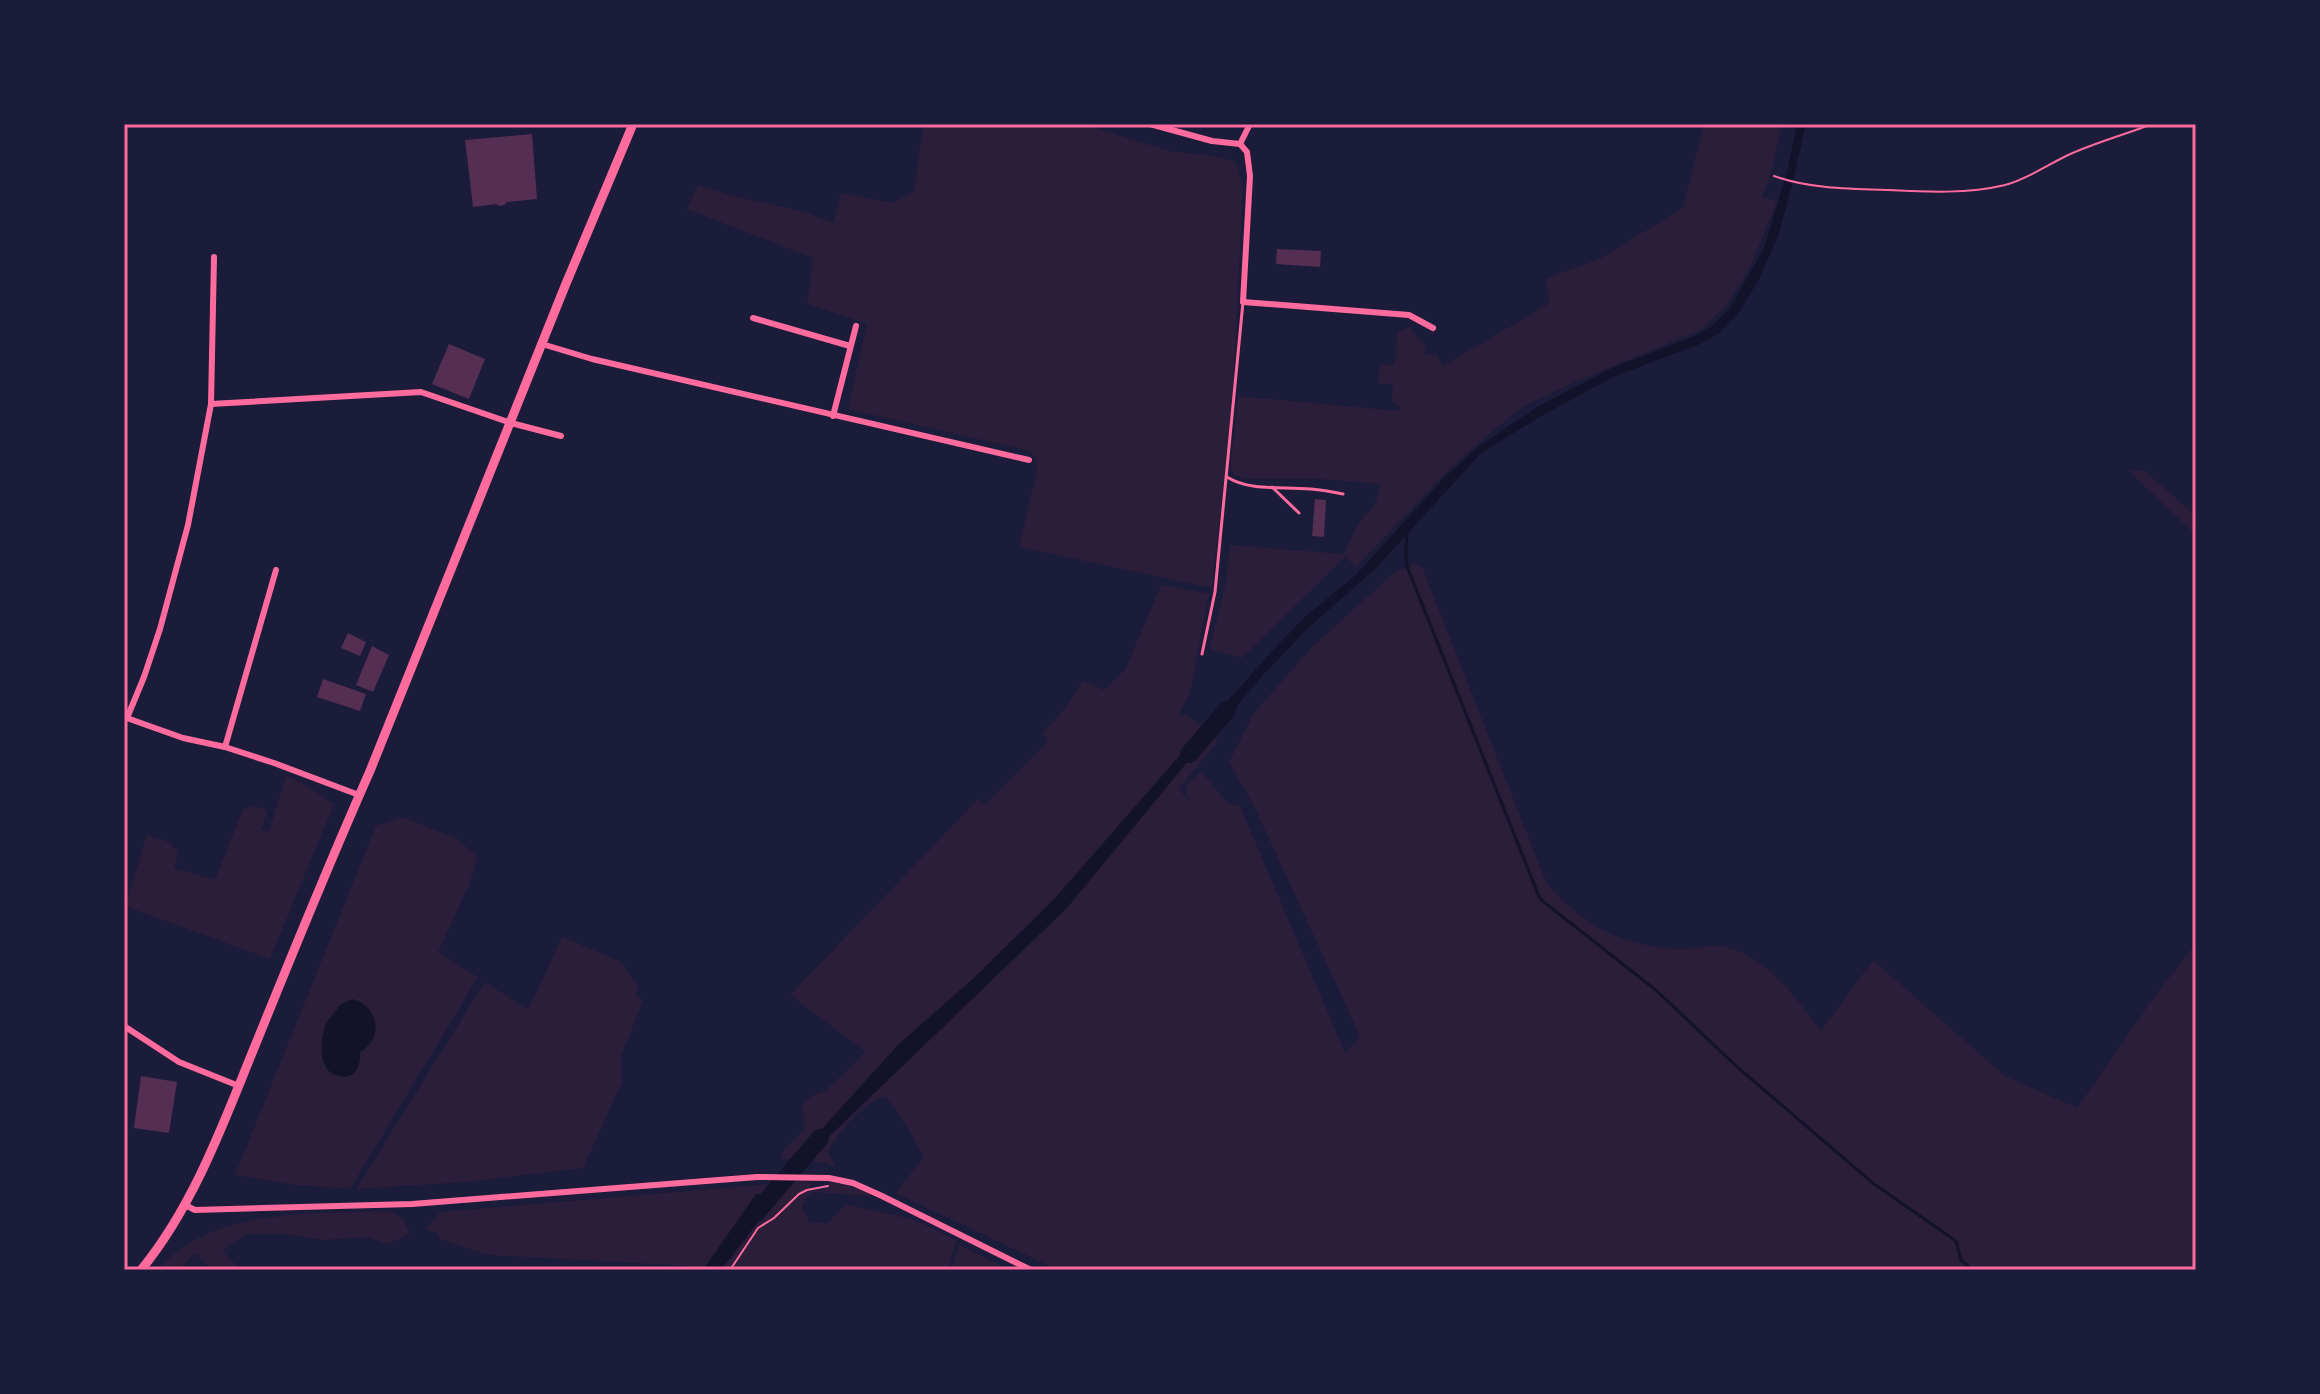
<svg xmlns="http://www.w3.org/2000/svg" width="2320" height="1394" font-family="'IBM Plex Serif',serif">
<style>
.green{fill:#2a1e3b}
.water{fill:#12122b}
.lines{fill:none;stroke-linecap:round;stroke-linejoin:round}
.stream{stroke:#12122b;stroke-width:3}
.river{stroke:#12122b;stroke-width:18}
.building{fill:#542f53}
.path{stroke:#ff6b9d;stroke-width:2}
.service{stroke:#ff6b9d;stroke-width:3}
.minor{stroke:#ff6b9d;stroke-width:6}
.primary{stroke:#ff6b9d;stroke-width:9}
.neatline{fill:none;stroke:#ff6b9d;stroke-width:3}
</style>
<rect width="100%" height="100%" fill="#1b1b3a"/>
<g class="green">
<polygon points="923,124 1084,124 1169,151 1215,156 1236,162 1243,188 1233,395 1212,588 1019,547 1037,470 1035,458 1030,451 848,409 867,324 807,304 813,258 687,209 698,185 738,197 805,212 833,223 841,193 894,203 914,191"/>
<polygon points="1704,124 1782,124 1771,173 1762,197 1777,201 1752,263 1727,305 1700,330 1568,385 1523,407 1486,436 1443,475 1356,567 1345,557 1242,658 1209,649 1226,583 1230,545 1344,554 1357,525 1375,505 1381,484 1319,479 1244,479 1233,474 1230,468 1238,396 1399,411 1401,408 1392,400 1393,384 1378,383 1380,364 1393,365 1396,356 1397,332 1410,327 1418,339 1426,346 1425,355 1437,355 1443,366 1550,303 1545,279 1599,259 1683,208"/>
<polygon points="2129,471 2145,471 2196,516 2196,535"/>
<path d="M1415,564L1422,567L1546,882C1582,925 1621,946 1678,949C1693,950 1712,943 1726,947C1770,959 1795,997 1821,1031L1873,960L2005,1076L2077,1108L2152,1000L2196,943V1270H1058L896,1193L924,1156L895,1107L884,1097C865,1100 836,1135 828,1152L836,1167L825,1163L813,1162L815,1159H780L783,1152L805,1129L802,1106L811,1096L825,1091L866,1052L790,995L978,799L985,805L1049,741L1042,733L1060,715L1083,681L1104,690L1125,670L1161,585L1211,594L1207,602L1190,694L1178,715H1187L1218,741L1179,789L1188,800L1185,787L1201,771L1227,803L1240,806L1345,1053L1360,1036L1253,804L1229,762L1254,713L1313,646L1395,572Z"/>
<polygon points="286,776 304,784 334,804 270,959 125,906 147,835 172,843 171,847 179,850 174,868 215,880 243,809 256,806 268,811 261,829 269,832"/>
<polygon points="402,817 455,838 478,856 469,885 438,952 478,977 350,1189 295,1185 235,1175 376,826"/>
<polygon points="562,937 620,961 638,985 635,994 643,1001 621,1056 622,1082 583,1168 467,1182 356,1189 485,982 528,1010"/>
<polygon points="806,1181 812,1184 806,1192 825,1189 831,1182 848,1185 871,1194 869,1196 812,1192 807,1196 802,1207 810,1223 828,1223 845,1204 916,1220 956,1240 948,1270 690,1270 691,1266 489,1255 440,1239 437,1232 425,1230 440,1212"/>
<path d="M387,1211C401,1214 405,1220 410,1234L387,1244L367,1237L322,1240L285,1234H246L222,1250L238,1267L236,1270H212L195,1253L178,1270H157C215,1206 309,1215 387,1211Z"/>
<polygon points="959,1245 1010,1270 951,1270"/>
</g>
<g class="water">
<polygon points="1797,124 1806,124 1794,177 1778,237 1758,281 1738,314 1718,334 1700,344 1615,376 1541,416 1481,453 1376,568 1306,630 1262,676 1217,730 1208,723 1274,649 1306,616 1357,574 1444,478 1479,446 1539,406 1612,368 1695,336 1714,324 1730,308 1764,248 1787,172"/>
<polygon points="1201,731 1208,737 1067,908 810,1155 798,1155 899,1044 976,976 1056,897"/>
<path d="M352,999C378,1005 385,1038 360,1052C361,1066 355,1080 339,1076C336,1075 330,1074 328,1070C319,1060 321,1037 325,1026C328,1018 336,1012 340,1005Z"/>
<polygon points="756,1194 780,1194 721,1270 703,1270"/>
</g>
<g class="lines">
<path class="stream" d="M1406,532C1408,547 1403,554 1408,569L1540,899L1657,991L1736,1066L1874,1184L1956,1241L1961,1260L1973,1270"/>
<g class="river">
<polyline points="1189,754 1227,710"/>
<polyline points="756,1213 820,1138"/>
</g>
</g>
<g class="building">
<polygon points="532,134 537,199 507,202 504,205 499,206 496,204 473,207 465,140"/>
<polygon points="1277,249 1321,251 1320,267 1276,264"/>
<polygon points="449,344 485,359 469,399 432,384"/>
<polygon points="1315,499 1326,500 1324,537 1312,536"/>
<polygon points="348,633 366,642 360,656 341,648"/>
<polygon points="372,646 389,655 373,692 356,685"/>
<polygon points="323,679 366,694 360,711 317,697"/>
<polygon points="141,1076 177,1082 169,1133 134,1128"/>
</g>
<g class="lines">
<g class="path">
<path d="M1774,176C1810,189 1851,189 1889,190C1927,192 1968,194 2005,185C2027,179 2046,166 2066,156C2094,143 2124,135 2152,124"/>
<polyline points="730,1270 758,1228 774,1218 799,1194 807,1190 828,1186"/>
</g>
<g class="service">
<path d="M1227,477C1251,492 1283,486 1311,489C1322,490 1333,492 1343,494"/>
<polyline points="1272,487 1299,513"/>
<polyline points="1202,654 1215,592 1243,302"/>
</g>
<g class="minor">
<polyline points="1150,124 1212,141 1240,144"/>
<polyline points="1240,144 1247,152 1250,176 1243,302 1409,315 1433,328"/>
<polyline points="1240,144 1250,124"/>
<polyline points="753,318 850,346"/>
<polyline points="542,344 592,359 1029,460"/>
<polyline points="211,404 421,392 511,423 561,436"/>
<polyline points="833,416 856,326"/>
<polyline points="124,717 183,738 225,747 274,763 359,795"/>
<polyline points="127,718 144,677 160,629 188,525 211,404 214,257"/>
<polyline points="225,747 276,570"/>
<polyline points="124,1026 179,1062 239,1086"/>
<polyline points="185,1205 195,1210 412,1204 757,1177 829,1178 853,1183 882,1196 1031,1270"/>
</g>
<path class="primary" d="M141,1270C196,1203 226,1116 259,1036C295,947 331,859 370,771L565,286L633,124"/>
</g>
<rect width="2320" height="1394" fill="none" stroke="#1b1b3a" stroke-width="252"/>
<rect x="126" y="126" width="2068" height="1142" class="neatline"/>
</svg>
